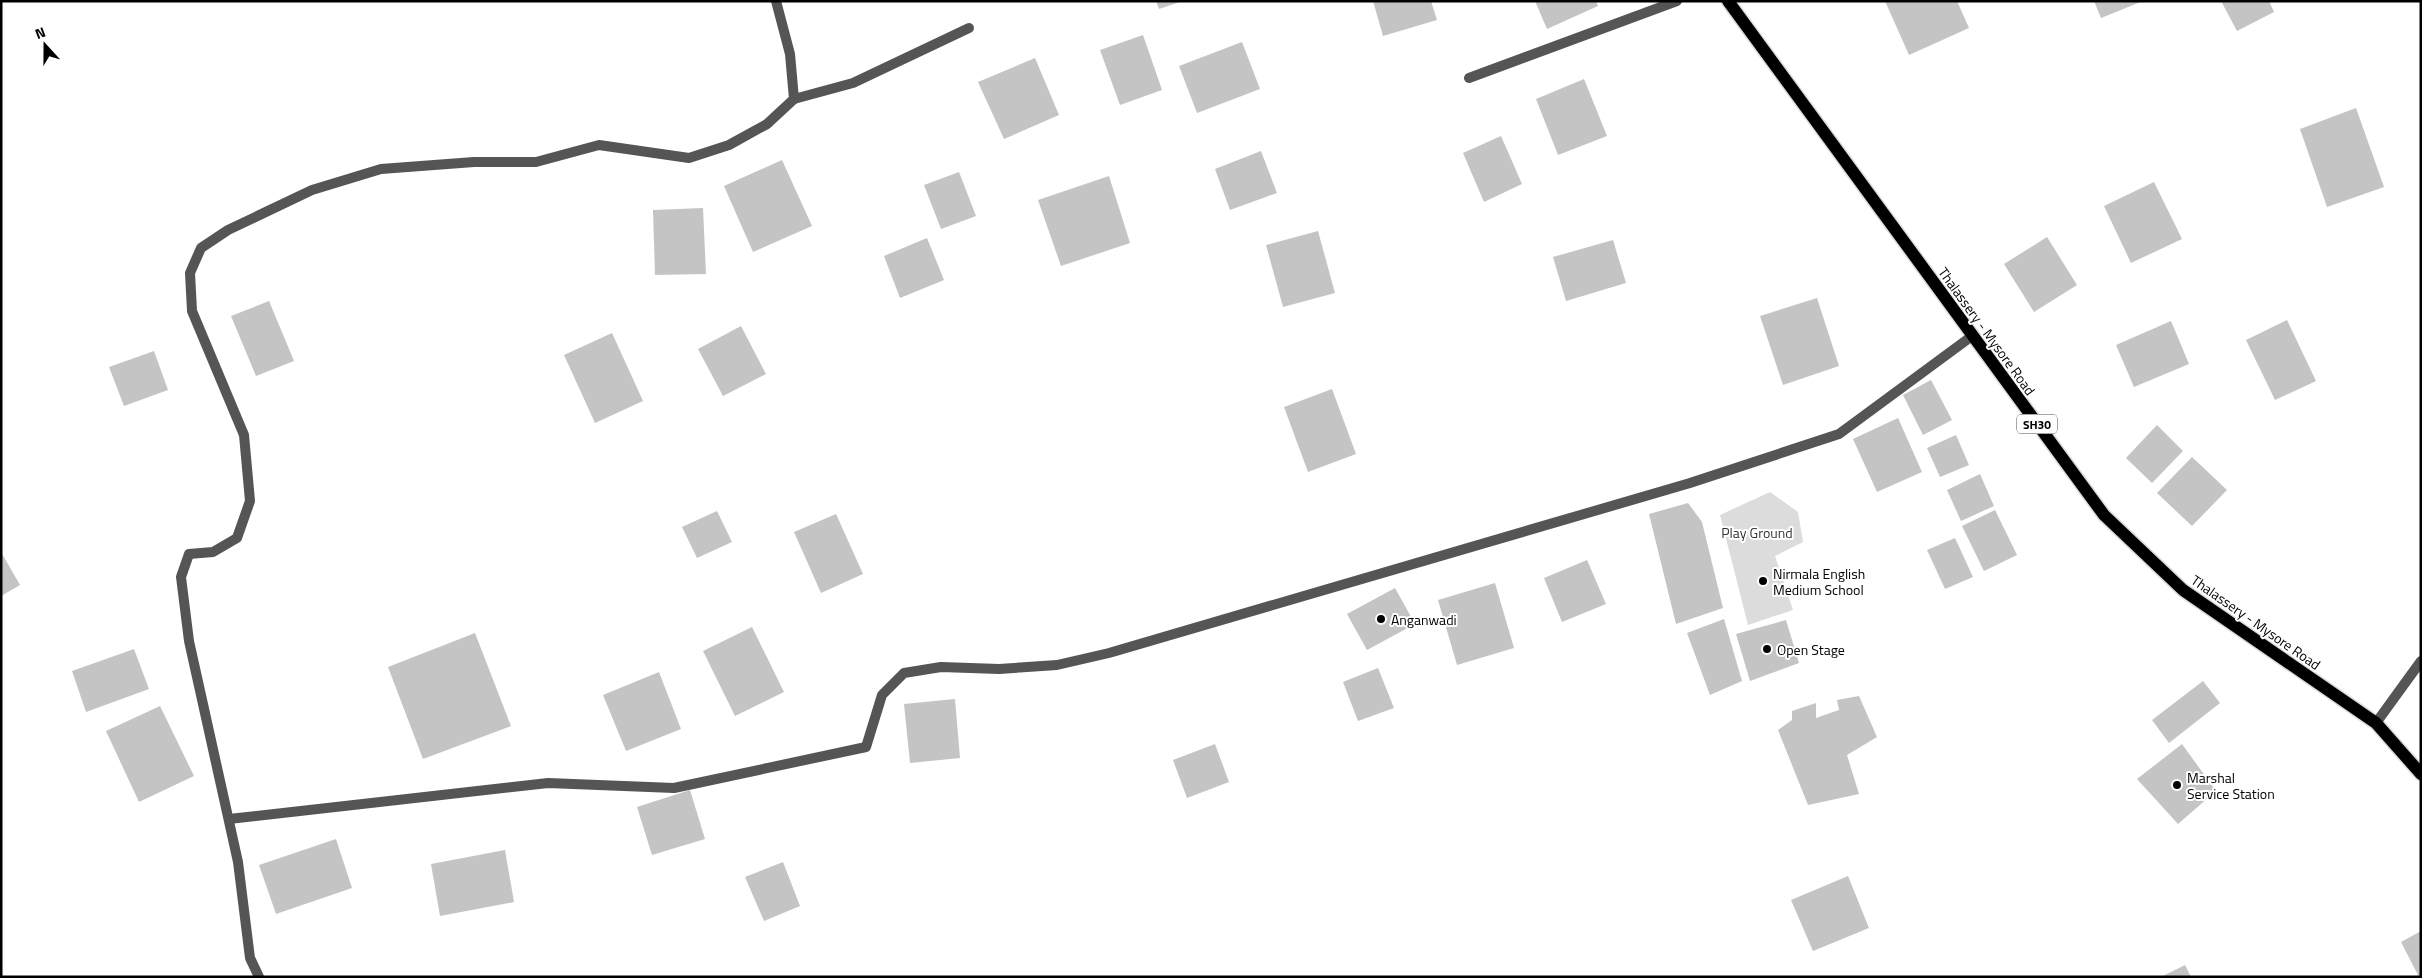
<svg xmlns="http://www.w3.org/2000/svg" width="2422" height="978" font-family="'Titillium Web',sans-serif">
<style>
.green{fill:#dcdcdc}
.building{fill:#c4c4c4}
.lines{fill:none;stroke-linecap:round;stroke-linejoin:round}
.primary-casing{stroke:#dbdbdb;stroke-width:15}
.minor{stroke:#555;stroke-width:10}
.primary{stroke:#000;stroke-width:12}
.poi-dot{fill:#000;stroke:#fff;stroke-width:2}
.labels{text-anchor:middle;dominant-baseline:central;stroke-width:4;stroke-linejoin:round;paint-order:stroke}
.shield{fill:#fff;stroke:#4c4c4c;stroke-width:1}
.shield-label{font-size:12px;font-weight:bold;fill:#000}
.street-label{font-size:14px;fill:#000;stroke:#fff}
.park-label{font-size:14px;fill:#333;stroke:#fff}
.poi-label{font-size:14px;fill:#000;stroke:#fff;text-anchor:start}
</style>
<rect width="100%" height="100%" fill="#fff"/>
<polygon class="green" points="1770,492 1798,512 1803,542 1775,556 1793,610 1748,625 1720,515"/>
<g class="building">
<polygon points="1156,1 1180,1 1180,2 1159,9"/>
<polygon points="1373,1 1431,1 1437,20 1383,36"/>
<polygon points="1535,1 1596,1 1598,6 1547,29"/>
<polygon points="1885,1 1957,1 1969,28 1909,55"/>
<polygon points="2094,1 2143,1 2101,18"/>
<polygon points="2221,1 2269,1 2274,12 2237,31"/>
<polygon points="1143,35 1162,90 1120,105 1100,50"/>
<polygon points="1242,42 1260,89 1197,113 1179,66"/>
<polygon points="1035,58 1059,115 1004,139 978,82"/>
<polygon points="1584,79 1607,136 1558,155 1536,99"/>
<polygon points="2356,108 2384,187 2327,207 2300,129"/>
<polygon points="1501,136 1522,184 1484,202 1463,153"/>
<polygon points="1261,151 1277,193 1230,210 1215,169"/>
<polygon points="782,160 812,226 753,252 724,186"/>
<polygon points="959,172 976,216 941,229 924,185"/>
<polygon points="1109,176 1130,243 1061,266 1038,200"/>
<polygon points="2154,182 2182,239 2131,263 2104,206"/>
<polygon points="703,208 706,274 655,275 653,210"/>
<polygon points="1318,231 1335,293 1283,307 1266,245"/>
<polygon points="2047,237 2077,285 2034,312 2004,264"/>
<polygon points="927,238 944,280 900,298 884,256"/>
<polygon points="1613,240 1626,283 1566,301 1553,257"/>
<polygon points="1817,298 1839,366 1783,385 1760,316"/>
<polygon points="269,301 294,361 256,376 231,316"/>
<polygon points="2287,320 2316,381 2275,400 2246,340"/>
<polygon points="2171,321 2189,364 2134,387 2116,345"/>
<polygon points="741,326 766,374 723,396 698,349"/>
<polygon points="612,333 643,401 595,423 564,355"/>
<polygon points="154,351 168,390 124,406 109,367"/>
<polygon points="1931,380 1952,420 1923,435 1903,395"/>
<polygon points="1332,389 1356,454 1308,472 1284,407"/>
<polygon points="1898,418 1922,472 1877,492 1853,439"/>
<polygon points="2157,425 2183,451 2152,483 2126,458"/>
<polygon points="1956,435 1969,465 1940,477 1927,448"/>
<polygon points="2192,457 2227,490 2192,526 2157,493"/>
<polygon points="1980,474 1994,506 1961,521 1947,490"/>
<polygon points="1688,503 1702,522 1723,608 1676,624 1649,514"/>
<polygon points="1995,510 2017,555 1984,571 1962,526"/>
<polygon points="717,511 732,542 697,558 682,527"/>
<polygon points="836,514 863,574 821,593 794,532"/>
<polygon points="1955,538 1973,577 1945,589 1927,550"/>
<polygon points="1,552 20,585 1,596"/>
<polygon points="1587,560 1606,604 1562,622 1544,578"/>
<polygon points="1495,583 1514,648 1457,665 1438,600"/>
<polygon points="1395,588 1415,624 1367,650 1347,614"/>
<polygon points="1724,619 1742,681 1710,695 1687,633"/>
<polygon points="1786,620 1799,663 1750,681 1736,634"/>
<polygon points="752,627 784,692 735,716 703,651"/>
<polygon points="475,633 511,726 423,759 388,667"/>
<polygon points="134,649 149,689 86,712 72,671"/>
<polygon points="1378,668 1394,708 1358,721 1343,682"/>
<polygon points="659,672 681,729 626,751 603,695"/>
<polygon points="2203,681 2220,703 2169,743 2152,720"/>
<polygon points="1859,696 1877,737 1847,755 1859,794 1808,805 1778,730 1792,720 1792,711 1816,703 1816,718 1839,710 1837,700"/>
<polygon points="955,699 960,758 910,763 904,704"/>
<polygon points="160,706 194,776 139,802 106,731"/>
<polygon points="1215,744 1229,782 1187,798 1173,760"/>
<polygon points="2182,744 2216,791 2178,824 2137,779"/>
<polygon points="690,790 705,839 652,855 637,807"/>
<polygon points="336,839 352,888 276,914 259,865"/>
<polygon points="505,850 514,902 440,916 431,864"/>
<polygon points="783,862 800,906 764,921 745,877"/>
<polygon points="1848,876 1869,928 1813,951 1791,900"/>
<polygon points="2421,931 2421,977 2419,977 2401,942"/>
<polygon points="2185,965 2191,977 2161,977"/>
</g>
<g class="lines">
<defs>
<polyline id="primary" points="1728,1 2104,515 2183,590 2376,723 2421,774"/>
</defs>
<use href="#primary" class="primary-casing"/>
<g class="minor">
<polyline points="1469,78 1677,1"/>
<polyline points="794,99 853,83 969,28"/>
<polyline points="2376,723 2421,661"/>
<polyline points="229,819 548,783 674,788 866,747 882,695 904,673 941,667 999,669 1057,665 1109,653 1690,483 1839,434 1972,336"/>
<polyline points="259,977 250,958 238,862 189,641 181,577 189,554 213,552 237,538 250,501 244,435 192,311 190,273 201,248 228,230 312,190 381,169 474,162 536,162 599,145 689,158 729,145 767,124 794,99 790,54 776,1"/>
</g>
<use href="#primary" class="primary"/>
</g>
<g class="poi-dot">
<circle cx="1763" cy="581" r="5"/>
<circle cx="1381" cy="619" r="5"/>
<circle cx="1767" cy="649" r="5"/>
<circle cx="2177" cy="785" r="5"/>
</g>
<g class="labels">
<rect class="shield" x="2017" y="414.5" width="40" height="19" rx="4"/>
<g class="shield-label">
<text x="2037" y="424">SH30</text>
</g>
<g class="street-label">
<text transform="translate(1987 331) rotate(54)">Thalassery - Mysore Road</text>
<text transform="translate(2256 622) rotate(35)">Thalassery - Mysore Road</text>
</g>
<g class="park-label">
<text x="1757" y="532">Play Ground</text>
</g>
<g class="poi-label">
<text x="1773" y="573">Nirmala English<tspan x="1773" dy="16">Medium School</tspan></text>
<text x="1391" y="619">Anganwadi</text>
<text x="1777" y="649">Open Stage</text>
<text x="2187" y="777">Marshal<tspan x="2187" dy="16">Service Station</tspan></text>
</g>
</g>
<rect width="2422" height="978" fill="none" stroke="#000000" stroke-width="5"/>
<g transform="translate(45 45) rotate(339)" stroke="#ffffff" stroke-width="4" paint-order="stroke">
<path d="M0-4L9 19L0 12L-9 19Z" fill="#000000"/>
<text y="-8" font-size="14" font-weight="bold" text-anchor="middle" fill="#000000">N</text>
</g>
</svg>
